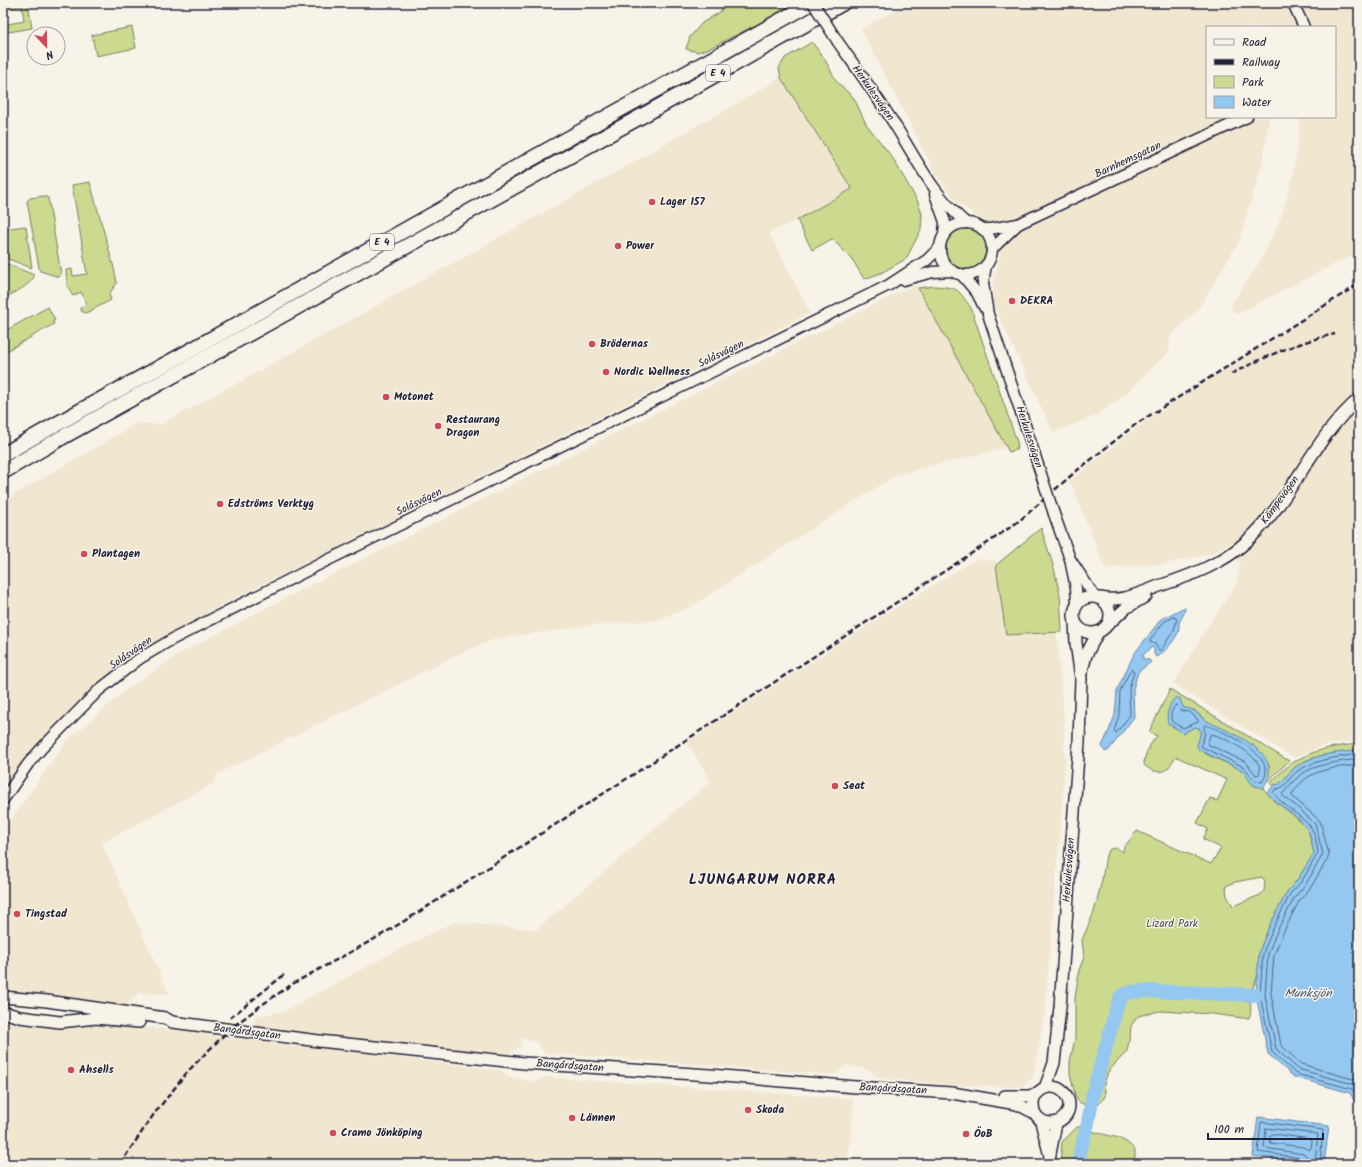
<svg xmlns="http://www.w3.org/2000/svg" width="1362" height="1167" font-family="Kalam,sans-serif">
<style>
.built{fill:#f1e6d0}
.green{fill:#cbda8e;stroke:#767e64;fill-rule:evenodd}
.water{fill:#94c8f1;stroke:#6686a8}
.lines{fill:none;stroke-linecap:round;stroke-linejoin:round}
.shore{stroke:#506484;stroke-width:1}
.river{stroke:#94c8f1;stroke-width:14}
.tertiary-casing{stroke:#22223b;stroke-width:13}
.secondary-casing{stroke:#22223b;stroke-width:14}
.motorway-casing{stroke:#22223b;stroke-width:17}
.tertiary{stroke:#f7f3e8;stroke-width:10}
.secondary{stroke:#f7f3e8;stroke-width:11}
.motorway{stroke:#f7f3e8;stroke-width:14}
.rail{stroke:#22223b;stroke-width:2.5;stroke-dasharray:6 3;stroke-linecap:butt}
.tertiary-bridge-casing{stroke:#22223b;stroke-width:13;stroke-linecap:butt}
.tertiary-bridge{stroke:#f7f3e8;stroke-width:10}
.poi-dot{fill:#d1495b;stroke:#f7f3e8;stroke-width:1.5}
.labels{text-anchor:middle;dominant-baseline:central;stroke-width:3;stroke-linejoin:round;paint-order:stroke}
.shield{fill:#f7f3e8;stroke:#62616f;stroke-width:1}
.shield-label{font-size:10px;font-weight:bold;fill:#22223b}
.street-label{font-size:11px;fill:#22223b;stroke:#f7f3e8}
.poi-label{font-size:11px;font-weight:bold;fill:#22223b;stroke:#f7f3e8;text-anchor:start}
.park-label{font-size:11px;fill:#4c5050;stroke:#f7f3e8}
.water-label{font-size:12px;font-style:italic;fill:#445472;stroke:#f7f3e8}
.district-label{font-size:15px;font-weight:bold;letter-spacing:1px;fill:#22223b;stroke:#f7f3e8}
</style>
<rect width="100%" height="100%" fill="#f7f3e8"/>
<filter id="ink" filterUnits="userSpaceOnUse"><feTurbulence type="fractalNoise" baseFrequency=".025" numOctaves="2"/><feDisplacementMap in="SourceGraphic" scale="8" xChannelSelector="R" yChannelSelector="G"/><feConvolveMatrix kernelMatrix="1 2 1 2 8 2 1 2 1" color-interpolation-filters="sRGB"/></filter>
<g filter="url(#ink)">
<g class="built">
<polygon points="909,3 1359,3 1359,252 1236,314 1230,306 1261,260 1282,215 1293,177 1300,126 1299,117 1335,117 1335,27 1207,27 1207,117 1269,117 1263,161 1239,241 1197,311 1170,337 1169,352 1127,393 1097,415 1053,433 993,303 993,284 1000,258 999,237 989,223 974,215 955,201 935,172 861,29"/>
<polygon points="781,78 852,189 797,220 769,233 810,313 227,602 146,648 114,670 87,694 44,737 3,790 3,501 138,423 160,425 252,375 586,189"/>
<polygon points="917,285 1007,447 896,475 690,607 656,620 593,625 495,639 461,653 217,774 214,783 102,843 169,994 139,993 120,1012 3,996 3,831 65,743 127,689 181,653 268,607 601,440 904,290"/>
<polygon points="1359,286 1359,741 1324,745 1294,758 1173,684 1207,628 1237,583 1240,564 1226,545 1213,553 1164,564 1105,568 1070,481 1136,428 1196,388"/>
<polygon points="976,559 995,561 1007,633 1056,626 1064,718 1065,765 1045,1011 1033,1077 1022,1087 952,1085 877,1078 869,1070 847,1065 834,1075 544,1053 538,1043 522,1038 520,1046 509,1054 356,1039 251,1027 257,1016 285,1011 373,963 454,922 536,930 711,781 687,742 884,615"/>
<polygon points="4,1010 500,1070 511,1077 534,1082 545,1077 854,1099 848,1164 3,1164"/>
</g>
<g class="green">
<polygon points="3,3 28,3 32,28 3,33 3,25 24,21 22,6 10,8 10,5 3,6"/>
<polygon points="725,3 795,3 776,15 710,48 698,52 686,49 690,37 702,23 720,12"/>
<polygon points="132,27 136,48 96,56 92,35"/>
<polygon points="812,42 825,60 837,82 854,98 866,124 892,157 918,202 922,214 921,230 906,259 881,273 864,279 852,259 832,239 812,250 797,220 852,189 781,78 779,68 785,58"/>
<polygon points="90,182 114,268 117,283 109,294 111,300 86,313 81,311 80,308 87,304 81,292 73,296 67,286 66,270 72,269 73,276 87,274 72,185"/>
<polygon points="44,196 48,198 61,274 59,277 40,271 39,268 27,201 30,198"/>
<polygon points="25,226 26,227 32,268 3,257 3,229"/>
<circle cx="966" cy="249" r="22"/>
<path d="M3,262L34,275V277C28,287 13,293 3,299Z"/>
<path d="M935,286C959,288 957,288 971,308L1018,445L1016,450L1009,452L918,288Z"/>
<polygon points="48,307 55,320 53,321 54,324 3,353 3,332"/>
<polygon points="1041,528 1054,568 1060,595 1062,632 1006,635 996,565"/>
<path d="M1170,689L1289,761L1268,781L1269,765L1253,745L1205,720L1194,710L1184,708L1182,705L1181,702L1173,727L1178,729L1183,734L1187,731L1195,727L1199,728L1201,732L1198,743L1206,754L1242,770L1253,785L1263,788L1274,801L1291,813L1308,829L1314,853L1298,879L1287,892L1269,927L1259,952L1258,975L1253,988L1249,989C1249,998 1253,1010 1249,1018H1242L1212,1014L1160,1011L1138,1016L1131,1026L1130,1036L1127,1051L1108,1072L1104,1084L1105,1090V1097L1096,1106H1087L1079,1102L1075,1095L1070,1074V1061L1075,1039V998L1079,970L1084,957L1082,940L1094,912L1102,880L1106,855L1110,849L1117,848L1123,852L1124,847L1137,831L1211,864L1221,848L1203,839L1208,829L1197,823L1210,798L1217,801L1227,780L1177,757C1172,760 1172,764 1168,768C1161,775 1151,771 1144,765C1144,754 1150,744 1157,736L1149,732ZM1262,877L1265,881L1264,891L1260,895L1233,906L1227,896L1226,886L1235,882Z"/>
<path d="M1359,744V750C1337,753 1311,754 1293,769C1288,774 1284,780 1278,785L1275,784L1273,786L1270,784C1294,754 1322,747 1359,744Z"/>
<path d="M1077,1127C1084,1126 1089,1130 1095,1132C1112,1137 1123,1136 1135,1150V1157L1130,1164H1060L1062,1142Z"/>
</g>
<g class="water">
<path d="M1183,608H1185C1185,614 1181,618 1179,623C1179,625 1179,628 1179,630C1176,639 1165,653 1156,657L1154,654V648L1152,647L1143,655V659L1149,660L1151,662L1138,672L1133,689L1134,717L1109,750L1105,752L1102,746L1108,733L1115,715L1117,690L1134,654L1161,619Z"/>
<path d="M1175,698H1180L1182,705L1184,708C1196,708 1197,716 1207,721C1230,733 1288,752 1263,788L1253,785L1242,770L1199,750L1197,746L1201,732L1199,728L1195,727L1187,731L1183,734L1178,729L1168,724C1166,715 1168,706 1175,698Z"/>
<path d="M1359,750V1109L1350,1093L1294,1077L1268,1054L1256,995L1259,952L1269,927L1287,892L1298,879L1314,853C1312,846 1311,834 1307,829C1297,814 1279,807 1267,793L1275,784L1278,785C1284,780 1288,774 1293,769C1311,754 1337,753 1359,750Z"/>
<polygon points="1258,1117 1329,1126 1324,1164 1315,1164 1253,1156"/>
</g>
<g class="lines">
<g class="shore">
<polygon points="1174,617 1177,619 1174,630 1161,650 1159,650 1155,644 1150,642 1150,640 1164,622"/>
<polygon points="1132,670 1134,672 1129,688 1130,715 1117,732 1115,733 1114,731 1119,715 1120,691 1130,671"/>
<path d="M1176,705L1182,711L1190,712L1198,720V722L1183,728L1172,722C1170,717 1171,709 1176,705Z"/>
<path d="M1205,725C1223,730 1281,757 1262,782L1255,781L1244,767L1202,747L1201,745L1205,733L1204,727Z"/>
<path d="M1211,734C1223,736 1258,755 1260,768C1260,770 1260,773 1259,774L1256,775L1246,762L1209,745L1208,743Z"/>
<path d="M1359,754C1338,757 1318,759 1299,770C1290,775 1286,789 1276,789L1273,792C1276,800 1302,817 1310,826C1315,832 1317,846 1318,853L1302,881L1290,894L1273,929L1263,953L1260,995L1272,1052L1296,1074L1352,1089L1359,1100"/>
<path d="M1359,759C1339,762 1316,763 1299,776C1293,781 1288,788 1282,794L1283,796L1296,806L1315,824L1323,854L1306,884L1295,897L1277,931L1268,954L1265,995L1276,1049L1298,1069L1353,1084L1359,1090"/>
<path d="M1359,765C1341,767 1316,768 1302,782C1298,785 1295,790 1292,794V796L1320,821L1329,854L1327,860L1311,887L1299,901L1283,933L1274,955L1271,994L1281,1045L1301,1064L1359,1081"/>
<polygon points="1273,1134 1311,1139 1312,1141 1311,1148 1309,1150 1303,1147 1271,1143 1270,1141 1270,1136"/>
<polyline points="1305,1164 1304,1161 1301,1158 1258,1152 1261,1122 1323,1130 1320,1164"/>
<polyline points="1310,1164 1309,1158 1304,1154 1264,1148 1266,1128 1318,1134 1315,1164"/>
</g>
<polyline class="river" points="1079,1164 1080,1152 1088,1123 1093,1093 1117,1007 1121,996 1131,992 1146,991 1256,995"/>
<defs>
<g id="tertiary">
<polyline points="1293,3 1304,27"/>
<path d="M838,42C857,69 876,95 893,122C916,158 933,195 966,223"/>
<polyline points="935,194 945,222 944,234"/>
<circle cx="966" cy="249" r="26"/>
<polyline points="982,229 990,229 1018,224 1247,117"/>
<polyline points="992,249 1018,224"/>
<polyline points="986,265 983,283 988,314 1027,431"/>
<polyline points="961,274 977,293 984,307"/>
<polyline points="903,280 933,272 952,271"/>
<polyline points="1054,514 1070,559 1095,597"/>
<polyline points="1071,564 1076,588 1077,603"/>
<polyline points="3,800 28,764 42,748 99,690 139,659 171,640 322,563 889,285 927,260 940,247"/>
</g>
<g id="secondary">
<circle cx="1092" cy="615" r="18"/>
<path d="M1101,598C1122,603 1142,592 1162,585C1192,575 1222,564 1246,542C1292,501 1312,439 1359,399"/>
<polyline points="1107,625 1126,608 1146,596"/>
<polyline points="1082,671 1086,655 1098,632"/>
<polyline points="3,997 47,1001 165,1018 172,1022 319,1041 524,1063 710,1075 856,1087 952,1093 1017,1104 1033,1112"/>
<polyline points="3,1012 20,1017 60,1022 96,1018 139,1022"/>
<circle cx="1051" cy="1105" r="18"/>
<polyline points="1045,1088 1054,1063 1060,1007 1079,742 1081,678 1076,643 1075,622"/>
<polyline points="1005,1096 1030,1096 1036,1094"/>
<polyline points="1041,1122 1049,1152"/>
<polyline points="1049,1164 1050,1154 1056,1123"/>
</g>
<g id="motorway">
<path d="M3,455C68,416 136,381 202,344C405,229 608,116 812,3"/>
<polyline points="3,472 61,438 667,102 843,3"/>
</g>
</defs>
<use href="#tertiary" class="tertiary-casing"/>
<use href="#secondary" class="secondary-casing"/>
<use href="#motorway" class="motorway-casing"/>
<use href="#tertiary" class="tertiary"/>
<use href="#secondary" class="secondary"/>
<use href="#motorway" class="motorway"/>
<g class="rail">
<path d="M1231,374C1267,356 1295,343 1335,334"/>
<polyline points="230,1018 285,974"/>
<polyline points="120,1164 154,1114 189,1070 231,1028 263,1004 294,983 378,937 419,912 634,774 989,542 1019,521 1074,473 1136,424 1359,284"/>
</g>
<defs>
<g id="tertiary-bridge">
<polyline points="813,3 838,42"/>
<polyline points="1027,431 1054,514"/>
</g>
</defs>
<use href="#tertiary-bridge" class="tertiary-bridge-casing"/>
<use href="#tertiary-bridge" class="tertiary-bridge"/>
</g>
</g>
<g class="poi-dot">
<circle cx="652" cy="202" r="4"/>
<circle cx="618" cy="246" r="4"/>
<circle cx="1012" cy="301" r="4"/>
<circle cx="592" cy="344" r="4"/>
<circle cx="606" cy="372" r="4"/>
<circle cx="386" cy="397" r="4"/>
<circle cx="438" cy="426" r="4"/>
<circle cx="220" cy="504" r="4"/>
<circle cx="84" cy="554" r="4"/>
<circle cx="835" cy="786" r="4"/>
<circle cx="17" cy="914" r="4"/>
<circle cx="71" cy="1070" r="4"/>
<circle cx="748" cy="1110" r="4"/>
<circle cx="572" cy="1118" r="4"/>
<circle cx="333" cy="1133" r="4"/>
<circle cx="966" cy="1134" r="4"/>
</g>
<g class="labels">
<g class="shield">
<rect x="706" y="65" width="24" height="16" rx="3"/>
<rect x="370" y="234" width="24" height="16" rx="3"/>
</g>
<g class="shield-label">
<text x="718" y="73">E 4</text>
<text x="382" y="242">E 4</text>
</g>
<g class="street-label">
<text transform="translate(873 93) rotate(55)">Herkulesvägen</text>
<text transform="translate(1128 160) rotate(-25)">Barnhemsgatan</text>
<text transform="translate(721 354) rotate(-26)">Solåsvägen</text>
<text transform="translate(1029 437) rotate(72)">Herkulesvägen</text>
<text transform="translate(1280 500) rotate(-54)">Kämpevägen</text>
<text transform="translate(419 502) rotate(-26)">Solåsvägen</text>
<text transform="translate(131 653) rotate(-35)">Solåsvägen</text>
<text transform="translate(1069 870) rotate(-86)">Herkulesvägen</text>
<text transform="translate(247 1032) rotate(7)">Bangårdsgatan</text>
<text transform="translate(570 1066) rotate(4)">Bangårdsgatan</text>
<text transform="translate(893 1089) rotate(3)">Bangårdsgatan</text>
</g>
<g class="poi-label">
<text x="660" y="202">Lager 157</text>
<text x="626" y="246">Power</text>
<text x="1020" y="301">DEKRA</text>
<text x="600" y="344">Brödernas</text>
<text x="614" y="372">Nordic Wellness</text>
<text x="394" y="397">Motonet</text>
<text x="446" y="420">Restaurang<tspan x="446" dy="13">Dragon</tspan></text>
<text x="228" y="504">Edströms Verktyg</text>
<text x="92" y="554">Plantagen</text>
<text x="843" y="786">Seat</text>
<text x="25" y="914">Tingstad</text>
<text x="79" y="1070">Ahsells</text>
<text x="756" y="1110">Skoda</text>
<text x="580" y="1118">Lännen</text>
<text x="341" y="1133">Cramo Jönköping</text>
<text x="974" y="1134">ÖoB</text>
</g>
<g class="park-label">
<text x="1172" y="924">Lizard Park</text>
</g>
<g class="water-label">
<text x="1308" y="993">Munksjön</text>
</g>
<g class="district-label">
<text x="763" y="880">LJUNGARUM NORRA</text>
</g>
</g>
<rect width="1362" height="1167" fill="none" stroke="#f7f3e8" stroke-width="16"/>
<rect x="8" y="8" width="1346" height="1151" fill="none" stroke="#22223b" stroke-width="1.5" filter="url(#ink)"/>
<rect x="1206" y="26" width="130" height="92" fill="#f7f3e8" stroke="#a29fa3"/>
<rect x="1214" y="39" width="20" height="6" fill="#f7f3e8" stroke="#a29fa3"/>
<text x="1242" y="46" font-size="12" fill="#22223b">Road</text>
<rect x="1214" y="59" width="20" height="6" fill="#22223b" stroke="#a29fa3"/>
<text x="1242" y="66" font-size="12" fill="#22223b">Railway</text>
<rect x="1214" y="76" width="20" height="12" fill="#cbda8e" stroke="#a29fa3"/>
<text x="1242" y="86" font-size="12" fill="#22223b">Park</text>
<rect x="1214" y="96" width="20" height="12" fill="#94c8f1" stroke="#a29fa3"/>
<text x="1242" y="106" font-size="12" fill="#22223b">Water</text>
<g transform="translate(46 46) rotate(158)"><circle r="19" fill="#f7f3e8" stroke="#a29fa3"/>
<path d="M0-3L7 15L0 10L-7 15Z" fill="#d1495b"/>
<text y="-6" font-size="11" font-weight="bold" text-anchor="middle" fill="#22223b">N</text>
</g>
<path d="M1208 1133v6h115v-6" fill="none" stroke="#22223b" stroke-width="2"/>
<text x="1214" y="1133" font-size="12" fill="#22223b" stroke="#f7f3e8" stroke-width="3" paint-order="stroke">100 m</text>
</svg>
